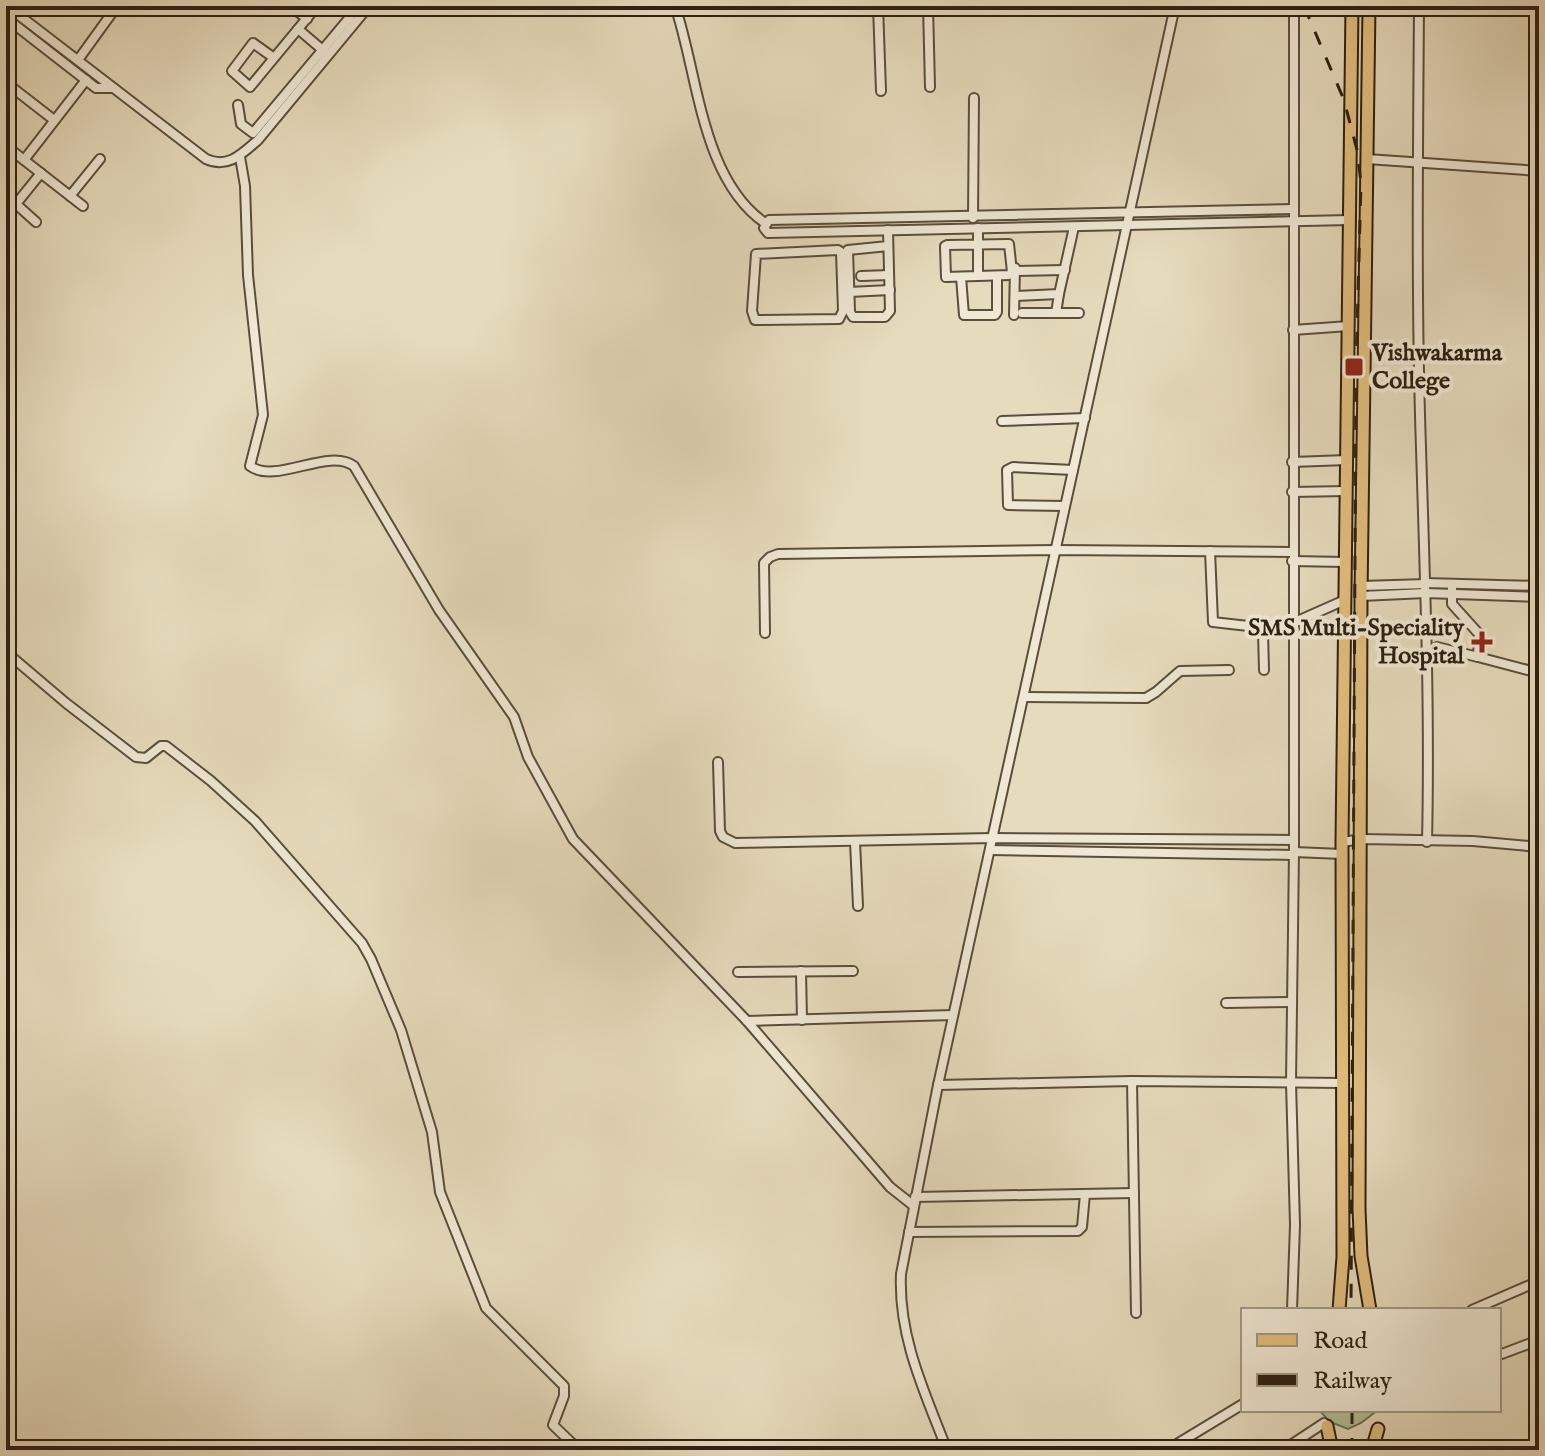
<svg xmlns="http://www.w3.org/2000/svg" width="1545" height="1456" font-family="'IM FELL English',serif">
<style>
.green{fill:#b1c194;stroke:#6e7052;stroke-width:2}
.lines{fill:none;stroke-linecap:round;stroke-linejoin:round}
.minor-casing{stroke:#5a4e3c;stroke-width:12}
.major-casing{stroke:#2c1f11;stroke-width:15}
.minor{stroke:#efe8d4;stroke-width:8}
.major{stroke:#e3be7e;stroke-width:11}
.rail{stroke:#2c1f11;stroke-width:3;stroke-dasharray:14 14;stroke-linecap:butt}
.poi-dot{fill:#8f2418;stroke:#efe8d4;stroke-width:3}
.labels{text-anchor:middle;dominant-baseline:central;stroke-width:8;stroke-linejoin:round;paint-order:stroke}
.poi-label{font-size:24px;font-weight:bold;fill:#2c1f11;stroke:#efe8d4;text-anchor:start}
</style>
<rect width="100%" height="100%" fill="#e6dbbd"/>
<filter id="stains"><feTurbulence type="fractalNoise" baseFrequency=".0025" numOctaves="4"/><feColorMatrix values="0 0 0 0 .2 0 0 0 0 .09 0 0 0 0 .02 0 0 0 .5 -.17"/></filter>
<radialGradient id="worn" r=".72"><stop offset=".6" stop-color="#630" stop-opacity="0"/><stop offset="1" stop-color="#630" stop-opacity=".3"/></radialGradient>
<polygon class="green" points="1319,1410 1378,1410 1361,1423 1348,1429 1330,1422"/>
<g class="lines">
<defs>
<g id="minor">
<path d="M7,6L206,159C228,169 242,154 258,140L369,6"/>
<polyline points="291,6 307,19"/>
<polyline points="317,6 298,29 325,52"/>
<path d="M675,6C698,73 701,179 765,223"/>
<polyline points="878,6 881,91"/>
<polyline points="928,6 930,87"/>
<path d="M1419,6C1418,153 1416,301 1421,448C1425,580 1430,711 1427,842"/>
<polyline points="6,18 96,88 113,88"/>
<polyline points="274,58 253,43 232,71 250,87 298,29"/>
<polyline points="78,60 117,6"/>
<polyline points="9,85 54,120"/>
<polyline points="238,105 241,124 253,133 350,17 351,12 343,6"/>
<polyline points="6,146 83,206"/>
<path d="M240,157L245,186L248,275L263,415L250,466C276,485 328,447 354,466L439,610L514,717L528,757L573,839L747,1021L890,1187L914,1206"/>
<polyline points="1367,159 1539,171"/>
<polyline points="24,160 86,80"/>
<polyline points="70,196 100,159"/>
<polyline points="1293,209 769,220 764,228 768,233 1350,220"/>
<polyline points="973,218 974,98"/>
<polyline points="36,222 16,204 41,173"/>
<polyline points="978,228 978,276 1009,275 1012,272 1009,244 947,245 945,246 946,277 978,276"/>
<polyline points="888,230 890,311 885,317 853,317 850,312 848,250 888,246"/>
<polygon points="838,250 841,252 843,311 839,319 755,320 752,311 756,254"/>
<polyline points="1015,271 1065,270"/>
<polyline points="861,276 889,275"/>
<polyline points="961,277 964,315 995,315 997,312 997,276"/>
<polyline points="849,292 890,290"/>
<polyline points="1059,294 1056,313 1079,313"/>
<polyline points="1015,296 1059,294 1074,227"/>
<polyline points="1022,313 1056,313"/>
<polyline points="1014,315 1015,268"/>
<polyline points="1293,330 1349,326"/>
<polyline points="1002,421 1085,418"/>
<polyline points="1292,462 1347,460"/>
<polyline points="1292,492 1346,491"/>
<polyline points="1065,506 1008,505 1007,470 1013,467 1073,470"/>
<polyline points="1210,551 1213,622 1257,627 1263,632 1293,630"/>
<polyline points="1292,561 1345,562"/>
<polyline points="1426,583 1539,586"/>
<polyline points="1361,586 1426,584"/>
<polyline points="1361,596 1426,593 1539,597"/>
<polyline points="1293,623 1345,600"/>
<polyline points="1263,632 1264,670"/>
<polyline points="765,633 764,563 770,557 778,554 1056,550 1292,552"/>
<polyline points="1437,647 1478,657 1479,634 1452,604 1452,584"/>
<polyline points="6,652 66,703 136,757 146,758 161,746 166,746 211,781 255,821 362,943 371,959 401,1030 432,1132 440,1192 486,1308 564,1386 564,1396 553,1425 579,1450"/>
<polyline points="1478,657 1539,673"/>
<polyline points="1024,697 1146,698 1156,692 1180,671 1229,670"/>
<polyline points="718,762 720,831 723,837 735,843 993,838 1294,840"/>
<polyline points="855,842 858,906"/>
<polyline points="1342,842 1362,839 1473,841 1539,847"/>
<polyline points="990,850 1294,855"/>
<polyline points="1294,852 1342,854"/>
<polyline points="801,971 802,1020"/>
<polyline points="738,972 853,971"/>
<polyline points="1226,1003 1291,1002"/>
<polyline points="747,1021 953,1015"/>
<polyline points="1132,1081 1136,1313"/>
<polyline points="938,1085 1132,1081 1343,1083"/>
<polyline points="915,1197 1134,1193"/>
<polyline points="909,1232 1078,1231 1082,1227 1085,1194"/>
<polyline points="1292,1310 1295,1225 1291,1083 1294,852 1294,6"/>
<polyline points="1472,1310 1539,1281"/>
<polyline points="1499,1355 1539,1340"/>
<path d="M947,1450C925,1393 898,1337 901,1274L938,1085L1175,6"/>
<polyline points="1167,1450 1243,1404"/>
<polyline points="1283,1450 1324,1423"/>
</g>
<g id="major">
<polyline points="1369,6 1361,596 1359,1209 1361,1256 1370,1310"/>
<polyline points="1339,1310 1343,1257 1342,842 1352,6"/>
<polyline points="1327,1426 1332,1450"/>
<polyline points="1372,1450 1378,1429"/>
</g>
</defs>
<use href="#minor" class="minor-casing"/>
<use href="#major" class="major-casing"/>
<use href="#minor" class="minor"/>
<use href="#major" class="major"/>
<g class="rail">
<polyline points="1304,6 1344,100 1357,150 1361,183 1356,367 1351,1310"/>
<polyline points="1352,1410 1352,1450"/>
</g>
</g>
<g class="poi-dot">
<rect x="1344" y="357" width="20" height="20" rx="4"/>
<path d="M1478 630h8v8h8v8h-8v8h-8v-8h-8v-8h8z"/>
</g>
<g class="labels">
<g class="poi-label">
<text x="1372" y="353">Vishwakarma<tspan x="1372" dy="28">College</tspan></text>
<text x="1464" y="628" text-anchor="end">SMS Multi-Speciality<tspan x="1464" dy="28">Hospital</tspan></text>
</g>
</g>
<rect width="1545" height="1456" fill="none" stroke="#e6dbbd" stroke-width="32"/>
<rect x="8" y="8" width="1529" height="1440" fill="none" stroke="#2c1f11" stroke-width="4"/>
<rect x="16" y="16" width="1513" height="1424" fill="none" stroke="#2c1f11" stroke-width="2"/>
<rect x="1241" y="1308" width="260" height="104" fill="#efe8d4" stroke="#a19886" stroke-width="2"/>
<rect x="1257" y="1334" width="40" height="12" fill="#e3be7e" stroke="#a19886" stroke-width="2"/>
<text x="1313" y="1348" font-size="24" fill="#2c1f11">Road</text>
<rect x="1257" y="1374" width="40" height="12" fill="#2c1f11" stroke="#a19886" stroke-width="2"/>
<text x="1313" y="1388" font-size="24" fill="#2c1f11">Railway</text>
<rect width="100%" height="100%" filter="url(#stains)"/>
<rect width="100%" height="100%" fill="url(#worn)"/>
</svg>
